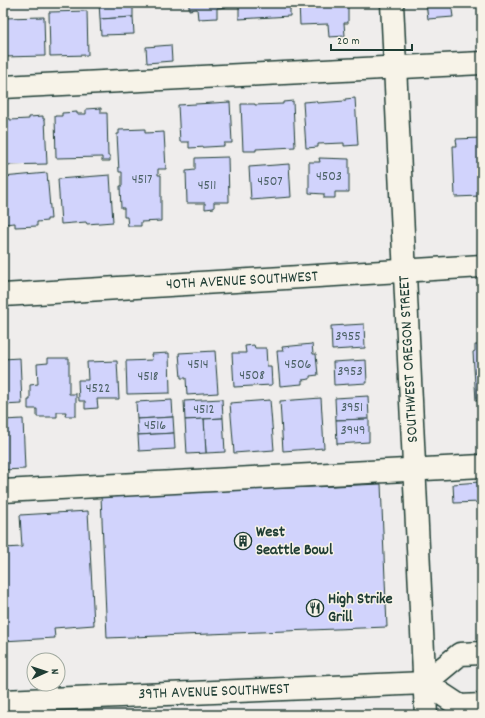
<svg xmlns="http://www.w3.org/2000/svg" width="485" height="718" font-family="Dekko,sans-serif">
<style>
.building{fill:#d1d3fc;stroke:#1f3d34}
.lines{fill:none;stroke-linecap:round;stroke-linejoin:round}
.minor-casing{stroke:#1f3d34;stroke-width:25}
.minor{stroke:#f7f3e8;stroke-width:22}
.labels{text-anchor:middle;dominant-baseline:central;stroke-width:3;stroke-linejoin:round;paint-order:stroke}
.number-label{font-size:14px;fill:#4c6266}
.street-label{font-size:16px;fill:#1f3d34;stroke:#f7f3e8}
.poi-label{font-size:16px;font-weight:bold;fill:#1f3d34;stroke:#f7f3e8;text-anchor:start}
</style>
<rect width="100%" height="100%" fill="#efedec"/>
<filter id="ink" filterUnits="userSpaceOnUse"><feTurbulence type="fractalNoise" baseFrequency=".025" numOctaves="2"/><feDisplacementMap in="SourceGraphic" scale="8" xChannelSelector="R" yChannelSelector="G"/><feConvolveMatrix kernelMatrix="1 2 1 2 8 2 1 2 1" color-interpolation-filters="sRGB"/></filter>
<g filter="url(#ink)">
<g class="building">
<polygon points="99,3 133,3 133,17 100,19"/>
<polygon points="189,3 227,3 228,7 217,8 217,18 198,19 197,9 189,10"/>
<polygon points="239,3 290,3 290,16 239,19"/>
<polygon points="299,3 348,3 348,23 344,23 345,36 329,37 328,24 300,25"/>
<polygon points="426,3 451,3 453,17 428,19"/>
<rect x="454" y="3" width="21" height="2"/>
<polygon points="87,11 88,55 50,56 49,12"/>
<polygon points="44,17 45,56 3,57 3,18"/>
<polygon points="133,17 134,34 101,35 100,19"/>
<polygon points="171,45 172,61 147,63 146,47"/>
<polygon points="355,98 358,145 344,146 344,143 318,144 318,147 306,148 303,102 316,101 317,103 345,101 345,99"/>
<polygon points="293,101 295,147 256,149 256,151 243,151 241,104 255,104 255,105 283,104 283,102"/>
<polygon points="230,102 232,143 224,143 224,146 189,148 189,142 180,142 178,105"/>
<polygon points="101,108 101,113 107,113 108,156 110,156 110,161 102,161 102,157 56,158 55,116 62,116 62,113 77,112 77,114 86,114 86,109"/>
<polygon points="43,116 43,119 45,119 47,164 3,165 3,118 10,118 10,120 29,119 29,117"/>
<polygon points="145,129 145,133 164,132 166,169 158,169 158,175 161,175 161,221 141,222 141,226 128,226 127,217 124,217 124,208 121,208 120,186 122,186 122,172 119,172 117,134 119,134 119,130"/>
<polygon points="482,138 482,192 480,192 480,196 455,197 453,146 457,146 456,139"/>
<polygon points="228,157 229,202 214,202 214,208 205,209 205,203 187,203 186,171 195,170 195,158"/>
<polygon points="319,158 349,159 349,192 335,192 335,198 324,198 324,194 309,193 309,162 320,162"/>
<polygon points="289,164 291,197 251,200 249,167"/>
<polygon points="47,173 51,219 47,219 47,221 37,222 37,226 15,227 15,223 3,224 3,177"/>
<polygon points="110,175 113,222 87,224 86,222 61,224 58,179"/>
<polygon points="364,324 365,348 332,350 331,326"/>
<polygon points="312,344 313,354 316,354 318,375 310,376 310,379 302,380 302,384 280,386 277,351 283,351 282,347"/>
<polygon points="254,345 255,348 266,348 267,366 271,366 272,385 234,387 232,353 246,353 245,346"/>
<polygon points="475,345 482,345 482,400 476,401 473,352 475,351"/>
<polygon points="215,351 218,393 187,395 186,378 181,378 179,353"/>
<polygon points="169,353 170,393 127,394 126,361 152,360 151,354"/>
<polygon points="20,358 22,404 3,405 3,359"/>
<polygon points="48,358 69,358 69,394 76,394 76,416 65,416 66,412 57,412 57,417 37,417 37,409 28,409 28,400 30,400 30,385 38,384 37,364 48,363"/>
<polygon points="366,360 367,383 334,385 333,362"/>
<polygon points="117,361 119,399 97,399 98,408 85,409 85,401 79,401 78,380 88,380 87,362"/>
<polygon points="368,396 369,419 336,420 335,398"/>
<polygon points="321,398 324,448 283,451 280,401"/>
<polygon points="222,399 223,418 185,420 184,401"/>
<polygon points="172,400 173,417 137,419 136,402"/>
<polygon points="270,400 274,450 234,453 230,403"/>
<polygon points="173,417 174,433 138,435 137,419"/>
<polygon points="223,418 225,452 206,453 204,419"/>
<polygon points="23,419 25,469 3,470 3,420"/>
<polygon points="204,419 206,453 187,454 185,420"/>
<polygon points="369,419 369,442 337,444 336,420"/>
<polygon points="174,433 175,449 139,451 138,435"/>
<polygon points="479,482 480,502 454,503 453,484"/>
<polygon points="381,484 387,627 107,638 101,496"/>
<polygon points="88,511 94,625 54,628 55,638 3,641 3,548 22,547 20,515"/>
<polygon points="480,546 482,546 482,582 481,582"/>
</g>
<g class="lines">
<defs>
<g id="minor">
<polyline points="392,3 426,715"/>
<polyline points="3,87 482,63"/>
<polyline points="3,295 482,266"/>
<polyline points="3,491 482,466"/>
<polyline points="425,683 460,706 482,705"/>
<polyline points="3,701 425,683 460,654 482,653"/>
</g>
</defs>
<use href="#minor" class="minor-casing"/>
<use href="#minor" class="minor"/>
</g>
</g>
<defs>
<symbol id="building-ring" viewBox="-11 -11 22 22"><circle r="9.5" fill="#f7f3e8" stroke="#1f3d34" stroke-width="1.5"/><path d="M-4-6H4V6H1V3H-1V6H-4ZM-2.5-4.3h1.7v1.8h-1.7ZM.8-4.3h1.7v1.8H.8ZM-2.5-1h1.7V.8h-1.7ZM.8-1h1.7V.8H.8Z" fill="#1f3d34"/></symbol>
<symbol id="restaurant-ring" viewBox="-11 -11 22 22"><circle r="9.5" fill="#f7f3e8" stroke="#1f3d34" stroke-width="1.5"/><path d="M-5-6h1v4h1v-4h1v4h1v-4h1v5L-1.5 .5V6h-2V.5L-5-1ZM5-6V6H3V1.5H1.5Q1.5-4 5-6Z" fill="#1f3d34"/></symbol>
</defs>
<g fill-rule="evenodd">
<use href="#building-ring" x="233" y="531" width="20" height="20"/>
<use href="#restaurant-ring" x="305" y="598" width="20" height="20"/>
</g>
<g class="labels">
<g class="number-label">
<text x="329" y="177">4503</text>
<text x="142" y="180">4517</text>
<text x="270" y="182">4507</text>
<text x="207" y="186">4511</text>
<text x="348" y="337">3955</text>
<text x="198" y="365">4514</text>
<text x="298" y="365">4506</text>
<text x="350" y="372">3953</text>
<text x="252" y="376">4508</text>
<text x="148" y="377">4518</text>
<text x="98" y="389">4522</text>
<text x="352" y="408">3951</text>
<text x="204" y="410">4512</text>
<text x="155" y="426">4516</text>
<text x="353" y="431">3949</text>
</g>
<g class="street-label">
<text transform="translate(242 281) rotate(-3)">40TH AVENUE SOUTHWEST</text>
<text transform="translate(409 359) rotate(-93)">SOUTHWEST OREGON STREET</text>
<text transform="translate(214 692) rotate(-2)">39TH AVENUE SOUTHWEST</text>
</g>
<g class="poi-label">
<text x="256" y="532">West<tspan x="256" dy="18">Seattle Bowl</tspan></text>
<text x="328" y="599">High Strike<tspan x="328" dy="18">Grill</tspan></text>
</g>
</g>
<rect width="485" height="718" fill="none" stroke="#f7f3e8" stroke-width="16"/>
<rect x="8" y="8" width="469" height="702" fill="none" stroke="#1f3d34" stroke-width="1.5" filter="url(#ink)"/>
<g transform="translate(46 672) rotate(87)"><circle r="19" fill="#f7f3e8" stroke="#a1aaa0"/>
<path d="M0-3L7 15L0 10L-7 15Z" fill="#1f3d34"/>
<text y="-6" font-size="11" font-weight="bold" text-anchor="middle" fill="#1f3d34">N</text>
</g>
<path d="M331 44v6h81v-6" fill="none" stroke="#1f3d34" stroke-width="2"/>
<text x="337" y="44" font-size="12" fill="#1f3d34" stroke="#f7f3e8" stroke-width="3" paint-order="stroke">20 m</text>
</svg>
